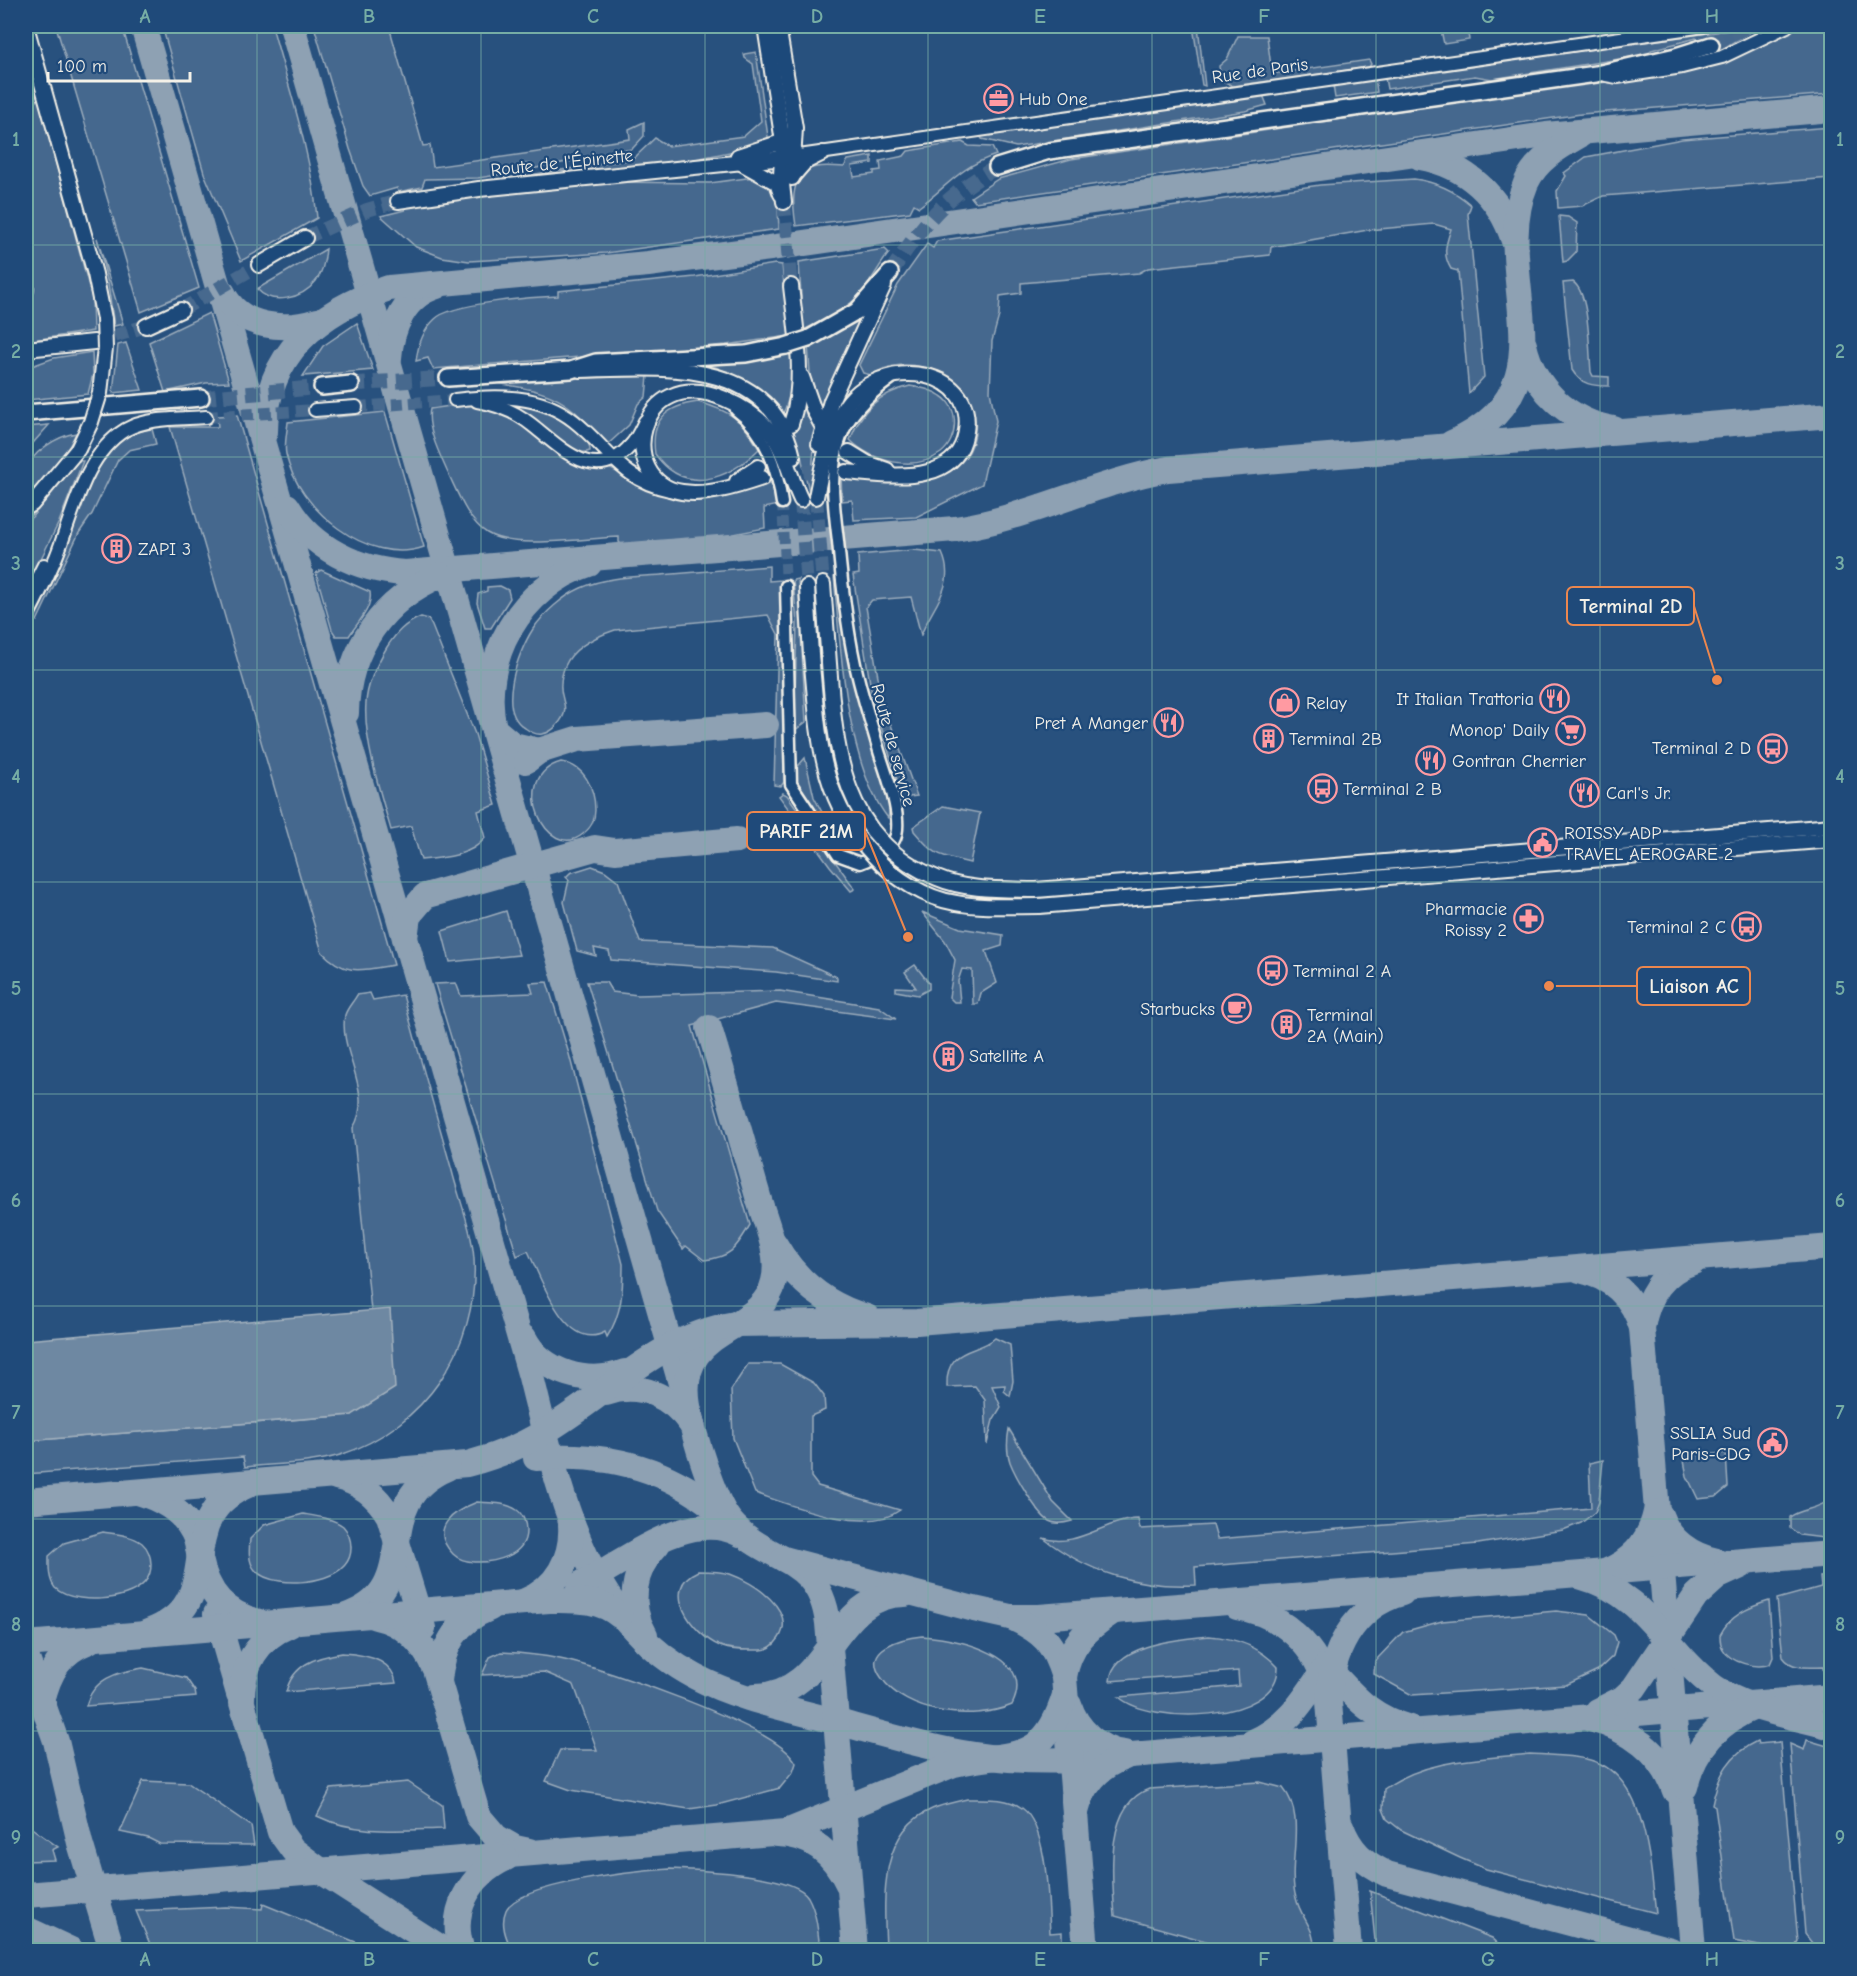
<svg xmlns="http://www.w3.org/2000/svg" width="1857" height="1976" font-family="'Comic Neue',sans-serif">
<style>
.green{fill:#45688e;stroke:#9cacbb;stroke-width:1.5}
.water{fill:#6e88a2;stroke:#a4b2be;stroke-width:1.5}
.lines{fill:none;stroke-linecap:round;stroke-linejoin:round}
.taxiway{stroke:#8ea1b3;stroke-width:26}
.minor-tunnel{stroke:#47698e;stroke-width:10;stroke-dasharray:10 5;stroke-linecap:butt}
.tertiary-tunnel{stroke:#47698e;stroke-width:12;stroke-dasharray:12 6;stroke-linecap:butt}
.secondary-tunnel{stroke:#47698e;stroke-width:14;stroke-dasharray:14 7;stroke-linecap:butt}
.primary-tunnel{stroke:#47698e;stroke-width:15;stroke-dasharray:15 8;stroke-linecap:butt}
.minor-casing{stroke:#f4f1e8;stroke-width:15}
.tertiary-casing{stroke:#f4f1e8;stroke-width:16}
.secondary-casing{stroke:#f4f1e8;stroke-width:18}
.primary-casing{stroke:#f4f1e8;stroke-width:20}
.minor{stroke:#1f4a7a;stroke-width:10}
.tertiary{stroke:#1f4a7a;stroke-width:12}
.secondary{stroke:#1f4a7a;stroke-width:14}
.primary{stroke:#1f4a7a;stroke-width:15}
.secondary-bridge-casing{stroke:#f4f1e8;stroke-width:18;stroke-linecap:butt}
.primary-bridge-casing{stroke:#f4f1e8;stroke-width:20;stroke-linecap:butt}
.secondary-bridge{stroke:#1f4a7a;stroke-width:14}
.primary-bridge{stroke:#1f4a7a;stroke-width:15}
.grid{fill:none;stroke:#76ada5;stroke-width:1.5;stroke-opacity:0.55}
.labels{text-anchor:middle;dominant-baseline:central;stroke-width:4.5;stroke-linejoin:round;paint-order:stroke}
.street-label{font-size:18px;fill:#f4f1e8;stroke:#1f4a7a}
.poi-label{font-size:18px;fill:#f4f1e8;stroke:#1f4a7a;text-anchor:start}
.leader{fill:none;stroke:#ec874e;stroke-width:2}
.callout-dot{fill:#ec874e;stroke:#1f4a7a;stroke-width:2}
.callout{fill:#1f4a7a;stroke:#ec874e;stroke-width:2}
.callout-label{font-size:20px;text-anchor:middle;font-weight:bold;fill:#f4f1e8}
.neatline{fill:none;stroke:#76ada5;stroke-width:2}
.grid-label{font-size:20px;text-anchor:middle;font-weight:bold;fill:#76ada5}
</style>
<rect width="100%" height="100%" fill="#28517e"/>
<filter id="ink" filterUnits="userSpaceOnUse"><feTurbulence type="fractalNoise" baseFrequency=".0167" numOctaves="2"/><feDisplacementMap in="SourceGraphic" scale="12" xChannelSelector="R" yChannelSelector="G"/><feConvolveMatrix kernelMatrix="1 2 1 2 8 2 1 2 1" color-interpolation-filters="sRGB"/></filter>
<g filter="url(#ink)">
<g class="green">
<polygon points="56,26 122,26 199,288 141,312"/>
<path d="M162,26H272C289,89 311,152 317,218L241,261L204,173Z"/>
<polygon points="314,26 389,26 423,146 430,145 433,167 630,139 629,129 644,122 644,136 632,149 531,169 530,164 524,164 524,171 478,178 425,179 422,187 398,192 397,188 370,196 363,186 350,149"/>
<polygon points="1193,26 1198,26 1205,86 1202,85"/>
<polygon points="1467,26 1469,40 1444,44 1441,30"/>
<polygon points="1759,26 1721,50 1696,38 1651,50 1651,54 1492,79 1475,76 1387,89 1385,78"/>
<path d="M1804,26H1831V94L1581,114L975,202L971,197L998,179L1071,159L1459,102C1535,84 1614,86 1690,70C1731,62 1765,38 1804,26Z"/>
<polygon points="1238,36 1267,36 1272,74 1369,60 1371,64 1369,67 1233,86 1221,80 1219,66 1227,59"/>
<polygon points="26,52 92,298 93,331 26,341"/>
<polygon points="756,52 769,144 666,165 529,175 633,159 655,138 668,146 744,136 761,121 753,64 745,58 744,54"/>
<polygon points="1375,78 1377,92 1335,98 1333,85"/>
<polygon points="1263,95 1267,105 1245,111 1016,147 982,139 980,135"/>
<polygon points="1831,127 1831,178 1603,196 1582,206 1558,208 1557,191 1566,176 1564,173 1586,157 1682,139"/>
<path d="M962,142L969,146L992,147L996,155C959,167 948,186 919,207L914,204L910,212L796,226C793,207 789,179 810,169C820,164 834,167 844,167L848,160L872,156V163L852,166L854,177L874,174V171L881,170L880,161L904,156L908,151Z"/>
<polygon points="754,177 773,187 778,209 779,229 606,253 469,261 442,257 416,247 381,216 405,210 404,206 429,199 605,182 710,183"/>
<path d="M1414,179C1437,182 1454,190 1471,205L1468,214L1484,377L1469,393L1458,271L1451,269C1442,254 1446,244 1451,229L1434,224L1368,230L1271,247L1270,255L1148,268L1139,273L1021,283V293L1000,296L999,316L992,341L990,392L996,421L982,484L916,517L854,520L852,500L842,501L841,475C866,476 906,482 928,479C994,468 990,379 923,367C903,363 888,365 871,375L863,373L859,365L898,285L927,244L933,248L937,241L1320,185Z"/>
<polygon points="1559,216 1568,217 1577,223 1576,252 1567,261 1563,262"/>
<polygon points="97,238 123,324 114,326 108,284"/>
<path d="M326,249C325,260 323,272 316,281C302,299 272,306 257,289Z"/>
<path d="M885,249L889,253C880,264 874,277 865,288C850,309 826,319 803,330L799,262Z"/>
<path d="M775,264L782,265L789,336L726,345L433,369L428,358L416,361C418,345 423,330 435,319C451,303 534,297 558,296V291L695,277Z"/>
<path d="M1573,282C1590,293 1589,351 1591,372L1593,376L1609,377V386C1593,386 1581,385 1572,370L1563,283Z"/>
<polygon points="868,307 824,412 811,387 808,345"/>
<polygon points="209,313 229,382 206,383 165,392 149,342"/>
<polygon points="357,323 373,370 303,376 323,346"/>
<polygon points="126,343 142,390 113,393 118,345"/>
<path d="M790,350C792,372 793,395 782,415C759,388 737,374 704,363Z"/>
<polygon points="92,352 93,374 88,394 26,400 26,368 54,358"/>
<path d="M648,376L646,397L638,404L629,425L607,445C567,399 556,392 495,383V381Z"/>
<path d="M910,386C922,388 931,389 941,396C960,408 958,440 941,453C913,473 872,461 850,440C862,409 878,394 910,386Z"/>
<polygon points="804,398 819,427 815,436 810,496 801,456 791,429"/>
<path d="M499,400C508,401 518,401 528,403C545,408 591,432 590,451C568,459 545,427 529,415C520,409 509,405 499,400Z"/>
<path d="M698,402C731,411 742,419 759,449C728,480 685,496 655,454C650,420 666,406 698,402Z"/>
<path d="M464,404L489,408L517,419L569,461L609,468L657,492L678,497L721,495L775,482L779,505L764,508L765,528L631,554L619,542V537C586,538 513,550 487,533C467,520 457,491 447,471C440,455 426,427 430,409Z"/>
<path d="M385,412L424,547C368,567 297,508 286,454C284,445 287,432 288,422Z"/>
<path d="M237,415L394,965C363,970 346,977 322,952L170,427H218L217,416Z"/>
<polygon points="49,425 26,451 26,427"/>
<path d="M152,429L156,444L129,450L118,460L92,514L79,533L37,621L32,620L99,464C113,442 126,432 152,429Z"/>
<path d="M76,433L60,464L26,501C26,492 24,480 26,472C30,452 58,436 76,433Z"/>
<polygon points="78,461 83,461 59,522 26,589 26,521 32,517"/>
<path d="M914,550L942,553C957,586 932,606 921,635L911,597L872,600L866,607L882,700L917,796L909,797L901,793L872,696L853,575L859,574L858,555Z"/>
<path d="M769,566V581L781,580L784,782L781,786L774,785L778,634L768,615L615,630C597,636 573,647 565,666C563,671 561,678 561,684C559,700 573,708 557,725C554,729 547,734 542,734C536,735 529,731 525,728C496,711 518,652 533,629C544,613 563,596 581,588C605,577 634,577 661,575C697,572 733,569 769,566Z"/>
<path d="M321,570L370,592C373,608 357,623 349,636H336L332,630L316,573Z"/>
<path d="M834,577H838L851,663L890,809L888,818C846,765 840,645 834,577Z"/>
<polygon points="798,579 806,722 794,731 797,623 793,580"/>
<polygon points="500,586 508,590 510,598 491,628 485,628 477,603 478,594 487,591 487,587"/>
<path d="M421,617L428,619L432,626L475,734L496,805L478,811L485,838C471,856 443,858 421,860L411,826L391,830C381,796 363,738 366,703C367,685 378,662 387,647C396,633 405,623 421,617Z"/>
<polygon points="805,758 814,797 841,848 801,795 794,771"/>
<path d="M561,762C584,765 595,788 595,810C595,820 592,827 583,834C547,864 507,777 561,762Z"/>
<polygon points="783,793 787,795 855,889 851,891 830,866 779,796"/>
<path d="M943,806L980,813L970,863C938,855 936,857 914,831L913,827Z"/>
<polygon points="592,866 605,871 618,881 640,942 773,948 837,977 837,981 776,972 611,960 609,951 594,948 596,956 577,951 564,902 569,880 566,877 570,873"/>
<polygon points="506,911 519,955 450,962 442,931"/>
<polygon points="922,912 960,928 1003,935 1002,946 986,951 997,983 981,993 978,1004 973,1004 972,970 962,969 958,981 960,1002 954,1002 949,997 955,960 945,941"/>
<polygon points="915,965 929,983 929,989 918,995 896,991 896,987 916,988 905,972"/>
<path d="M547,982L569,1054L623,1264C623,1290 622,1314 607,1337L605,1332C566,1354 540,1276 528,1251L517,1256L435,984L456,983L461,996L533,993L530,983Z"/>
<path d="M587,982H606L612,992L638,995L780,991L879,1007L896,1019L776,1003L692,1026L750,1225C736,1248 732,1257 704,1260L686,1246L683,1249L657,1211Z"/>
<path d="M370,993L373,1000L403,995C419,1054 435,1112 452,1171C459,1199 472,1230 474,1259C479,1348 424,1428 340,1455C311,1464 276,1464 245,1467L243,1457L26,1474V1441L352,1415L390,1310L371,1311L353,1128C375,1092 338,1052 345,1015C347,1008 354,1001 357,995Z"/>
<path d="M995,1338L1010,1345L1013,1381L1010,1396L1004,1391L1005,1385L992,1386L1001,1407L993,1420L987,1444L985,1400L975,1386L947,1387C945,1346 978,1354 995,1338Z"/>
<path d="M748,1364H780L814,1383L824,1396L825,1410L811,1416V1477L818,1486L900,1510C866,1536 791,1505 755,1493L733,1438L731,1390Z"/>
<path d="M1009,1429L1053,1502L1072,1521C1065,1523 1056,1525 1049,1521C1037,1514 1015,1475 1010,1462C1006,1451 1007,1440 1009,1429Z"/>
<polygon points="1726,1453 1728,1487 1716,1497 1698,1499 1687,1476 1683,1456"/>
<path d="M1603,1460L1599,1502L1595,1512L1581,1523L1563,1530L1478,1544L1195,1567L1196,1585C1138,1588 1089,1573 1043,1538C1077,1549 1104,1520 1138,1519L1140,1529L1213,1525L1217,1539L1591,1508L1589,1463Z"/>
<path d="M1831,1499V1539L1800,1535L1790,1528V1517C1802,1508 1815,1511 1831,1499Z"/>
<path d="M477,1502C491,1503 505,1502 517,1510C523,1514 526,1523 526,1530C527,1556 494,1563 474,1562C466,1561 459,1560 453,1554C428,1528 454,1511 477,1502Z"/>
<path d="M303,1514C315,1516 332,1518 343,1526C348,1531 351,1540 351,1547C352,1579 303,1585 280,1581C272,1580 261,1577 255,1570C248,1562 249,1549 250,1539L264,1525Z"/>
<path d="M103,1532C115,1534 132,1535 142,1543C148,1548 151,1557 151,1564C152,1596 103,1602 80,1598C72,1597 61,1594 55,1588C48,1579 49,1566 49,1556L64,1543Z"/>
<path d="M698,1571C709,1571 720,1571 730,1574C753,1582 797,1610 779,1638C775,1644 769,1650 761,1650C748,1650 732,1651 720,1646C692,1634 659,1588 698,1571Z"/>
<path d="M1831,1576V1677H1824L1823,1667C1809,1667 1792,1670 1783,1657L1777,1599L1821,1587L1820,1577Z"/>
<path d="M1769,1601L1773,1657L1770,1664C1757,1669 1730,1663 1723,1649C1721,1646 1720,1640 1720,1635C1729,1616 1749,1607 1769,1601Z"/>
<polygon points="1556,1611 1589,1615 1614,1635 1617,1642 1613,1656 1598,1670 1566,1685 1412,1695 1374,1674 1375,1661 1403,1632 1442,1621"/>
<path d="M922,1636C959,1639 1037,1655 1012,1705C974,1721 906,1715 881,1677C861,1648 902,1638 922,1636Z"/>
<path d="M1209,1636C1236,1638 1259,1646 1278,1667C1278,1724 1150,1725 1119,1697L1239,1686L1238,1671L1110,1681C1112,1644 1180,1639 1209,1636Z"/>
<path d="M501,1652C520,1653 541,1655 560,1659C602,1668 780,1727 796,1763L793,1772L780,1788L717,1805L689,1809L571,1790L546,1781L560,1750H597L574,1685L544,1672L482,1675L490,1657Z"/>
<path d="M342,1653C362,1654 393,1658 396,1683L286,1692C293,1664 316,1657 342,1653Z"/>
<path d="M143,1668L186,1678L195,1691L196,1697L86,1706C93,1679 116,1672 143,1668Z"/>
<polygon points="1807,1740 1831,1747 1831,1946 1815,1947 1805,1934 1790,1744 1804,1750"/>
<path d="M1757,1741L1758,1744L1780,1742L1798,1942L1793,1950H1779L1734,1941L1715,1807L1712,1805C1718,1775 1729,1754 1757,1741Z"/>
<path d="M1530,1754C1549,1755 1571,1755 1590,1760C1647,1775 1650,1865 1656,1913L1486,1869L1460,1858L1401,1830L1387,1819L1383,1809L1384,1789C1425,1759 1481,1759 1530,1754Z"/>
<polygon points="143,1781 188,1783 251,1826 254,1845 160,1844 148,1838 120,1832"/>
<path d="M408,1782L442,1805L444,1829C401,1830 356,1835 317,1816L331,1789Z"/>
<path d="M1260,1782L1283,1788C1308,1818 1286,1863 1296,1898C1301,1919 1315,1926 1314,1950H1238L1115,1916C1112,1878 1104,1805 1149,1789Z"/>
<path d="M967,1799C985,1799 1007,1797 1022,1808C1048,1827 1048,1902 1050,1933L1062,1932V1950H877L876,1948H886C884,1900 878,1832 932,1809C943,1804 956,1802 967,1799Z"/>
<polygon points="26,1824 58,1847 52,1850 55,1860 26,1861"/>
<path d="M670,1869C696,1870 794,1874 808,1897C817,1913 818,1933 820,1950H512C506,1938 500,1924 506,1910C519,1883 640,1871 670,1869Z"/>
<polygon points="1370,1891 1492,1938 1505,1950 1376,1950"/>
<polygon points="263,1904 375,1950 158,1950 150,1944 136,1911 226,1907 262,1909"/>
</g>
<polygon class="water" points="390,1309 395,1388 352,1415 26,1441 26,1340"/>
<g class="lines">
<g class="taxiway">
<path d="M143,26L531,1377C559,1489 583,1618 696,1677C740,1700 791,1709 838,1722C921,1745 982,1764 1070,1760L1832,1697"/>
<polyline points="292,26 688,1408"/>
<path d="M1420,157C1466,165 1500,196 1514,241"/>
<path d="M223,293C240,329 286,331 317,321"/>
<path d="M1524,345C1534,389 1569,422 1614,429"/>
<path d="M389,358C391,327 405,295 437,286"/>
<path d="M265,432C265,354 320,310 389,288L648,264L770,248L1546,135L1832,109"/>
<path d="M1452,443C1579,388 1487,274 1526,183C1536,160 1559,147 1580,135"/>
<path d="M287,506C312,549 358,570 405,573L955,529C1029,518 1095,482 1168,469L1832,415"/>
<path d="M346,713C347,649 383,599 441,575"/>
<path d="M539,751L513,745L494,729C478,659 521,586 589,564"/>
<polyline points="526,761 539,751 577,739 766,725"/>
<polyline points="405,938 408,916 425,896 595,848 615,851 737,840"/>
<path d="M709,1028C726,1083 741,1138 757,1193C764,1220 781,1253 774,1281C762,1336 674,1324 688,1406C693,1433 713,1500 730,1521C767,1565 819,1553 828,1623L855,1950"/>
<path d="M774,1243C795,1280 827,1306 867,1317"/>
<path d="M1580,1270C1612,1277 1633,1296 1642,1328L1693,1950"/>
<path d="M1642,1328C1647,1297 1662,1272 1693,1262"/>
<path d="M524,1338C542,1373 588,1386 625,1372"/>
<path d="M606,1393C640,1381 671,1396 691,1424"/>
<path d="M536,1458C605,1452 669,1467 722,1514"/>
<path d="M336,1477C360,1482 377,1495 389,1516L423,1628"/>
<path d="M138,1492C161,1499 182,1510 193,1532C198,1541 198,1550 200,1559C207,1593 225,1614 259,1622"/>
<path d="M26,1501L467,1464C494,1457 520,1447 544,1432C607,1395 659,1336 735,1324L917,1322L1832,1247"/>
<path d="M1660,1515C1669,1540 1691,1556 1717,1561"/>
<polyline points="784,1559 974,1609 1010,1617 1039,1617 1832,1554"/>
<path d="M1607,1571C1634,1560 1650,1540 1656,1512"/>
<path d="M1582,1577C1646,1594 1665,1650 1714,1687C1746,1710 1794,1716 1832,1727"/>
<path d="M579,1585C626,1562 688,1507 740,1534"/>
<path d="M525,1601C557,1588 573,1558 571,1525"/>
<path d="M1237,1607C1281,1613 1319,1647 1327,1691"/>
<polyline points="216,1614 239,1694"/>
<path d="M346,1616C429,1588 364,1503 447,1468"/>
<path d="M376,1617C405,1623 423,1642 435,1669L478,1816L496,1837L515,1848L529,1851"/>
<path d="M1013,1618C1045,1633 1053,1643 1064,1677L1086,1950"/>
<path d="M290,1625C256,1639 241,1667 242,1703L280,1832L293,1850L321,1871L444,1950"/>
<path d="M148,1632C233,1602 166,1519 248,1485"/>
<path d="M645,1635C627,1605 633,1569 657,1545"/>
<path d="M26,1644L549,1600C574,1600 599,1598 620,1616"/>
<polyline points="26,1656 56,1741 80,1843 112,1950"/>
<path d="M1324,1664C1353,1694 1367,1716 1410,1728"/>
<path d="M1064,1677C1069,1646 1086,1629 1112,1612"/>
<path d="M439,1681C442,1646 456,1621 490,1608"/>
<path d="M755,1696C832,1695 830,1594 905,1594"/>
<path d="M42,1701C49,1672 60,1652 89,1641"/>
<path d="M1069,1705C1076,1728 1099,1751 1124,1753"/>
<polyline points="1598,1711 1622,1699 1634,1688 1696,1596 1717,1577 1741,1566"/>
<path d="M1590,1719C1629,1729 1662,1752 1675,1791"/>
<path d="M1253,1742C1290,1726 1306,1696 1328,1664"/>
<path d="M1685,1787C1694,1748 1720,1720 1757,1706"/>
<path d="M1076,1812C1082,1787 1099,1765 1125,1757"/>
<path d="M1341,1826C1350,1851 1364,1863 1387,1874L1671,1950"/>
<path d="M777,1834C811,1834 834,1854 848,1884"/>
<path d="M26,1895L786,1832L954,1764C1013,1750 1043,1767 1065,1695"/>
<polyline points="26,1929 71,1950"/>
<path d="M462,1950C448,1911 470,1875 506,1858"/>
<path d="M1349,1950L1329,1702C1330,1654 1352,1607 1402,1593"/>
</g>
<polyline class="minor-tunnel" points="782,503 786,586"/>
<g class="tertiary-tunnel">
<polyline points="356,407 455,400"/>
<polyline points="206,417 315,410"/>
</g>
<g class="secondary-tunnel">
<polyline points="784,202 791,286"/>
<polyline points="305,238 367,210 398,201"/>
<polyline points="181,310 259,265"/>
<polyline points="94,342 146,326"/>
<polyline points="762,478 784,473 832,470"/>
<polyline points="816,497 823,584"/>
<polyline points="801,500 807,587"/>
</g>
<g class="primary-tunnel">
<polyline points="1711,45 1747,26"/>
<path d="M890,273C924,223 943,197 997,167"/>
<polyline points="351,384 448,378"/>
<polyline points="201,398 322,387"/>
</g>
<defs>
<g id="minor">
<path d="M736,410C766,432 777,468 782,503"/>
<path d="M786,586L791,784L838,855L860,863C871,859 888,851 894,840C905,821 885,771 879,751C872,726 864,702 858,677C847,633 842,586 838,541C834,507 828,470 841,437C850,412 870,394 891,379"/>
</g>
<g id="tertiary">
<polyline points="1606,75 1617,77 1682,67 1722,57 1787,26"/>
<polyline points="785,158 1704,26"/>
<path d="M455,400C497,395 540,394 574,421C610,449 620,480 670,490"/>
<path d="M477,401C497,404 517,413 532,425C561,448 596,486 631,445C637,439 641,429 645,421"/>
<polyline points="315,410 356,407"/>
<polyline points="26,600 44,565"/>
<path d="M26,619C37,598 47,578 56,557C73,515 84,455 125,430C148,417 181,419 206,417"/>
</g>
<g id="secondary">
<polyline points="26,26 95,274 104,319"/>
<polyline points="765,26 783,142 781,175 784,202"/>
<polyline points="778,26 795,128 792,178"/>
<polyline points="738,156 791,139"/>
<polyline points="741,163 777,183 781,194"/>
<polyline points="792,177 805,162 823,153"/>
<polyline points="398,201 479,189 784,158"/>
<polyline points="259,265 305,238"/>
<polyline points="26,281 26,290"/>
<polyline points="146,326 181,310"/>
<polyline points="26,349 94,342"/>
<path d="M580,370C658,368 771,355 793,457"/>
<polyline points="802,377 814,411 821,424"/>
<polyline points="100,393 105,348"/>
<path d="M791,424C806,380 796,331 791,286"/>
<polyline points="819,444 831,401 884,285"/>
<polyline points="849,452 867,463 887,470"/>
<path d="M762,478C738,486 708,496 682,492C615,482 636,361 725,399C743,407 760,417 772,434C786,453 790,478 801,500"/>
<polyline points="737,481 758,467"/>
<path d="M816,497C822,468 827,437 843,410C878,351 985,367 964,440C959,457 945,468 928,472C904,479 871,474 846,472"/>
<polyline points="26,508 32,504 78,449"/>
<polyline points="823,584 828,650"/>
<polyline points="807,587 811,655"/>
<polyline points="1036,890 1832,826"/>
<polyline points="1039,906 1832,840"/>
</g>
<g id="primary">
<polyline points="997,167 1049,151 1596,74 1676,56 1711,45"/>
<polyline points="808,339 857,311 890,273"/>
<polyline points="448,378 571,370 596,362 746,354 786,346"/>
<polyline points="322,387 351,384"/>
<polyline points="26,413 201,398"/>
</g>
</defs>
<use href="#minor" class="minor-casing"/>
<use href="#tertiary" class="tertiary-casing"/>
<use href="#secondary" class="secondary-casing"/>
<use href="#primary" class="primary-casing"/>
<use href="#minor" class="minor"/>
<use href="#tertiary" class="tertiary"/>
<use href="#secondary" class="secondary"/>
<use href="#primary" class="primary"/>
<defs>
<g id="secondary-bridge">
<polyline points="104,319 105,348"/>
<polyline points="78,449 91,422 100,393"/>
<path d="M828,650C835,742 837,837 937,878C967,891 1004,889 1036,890"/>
<path d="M811,655C819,732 817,796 874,856C895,879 925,898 956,903C983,908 1011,906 1039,906"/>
</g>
<polyline id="primary-bridge" points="786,346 808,339"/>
</defs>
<use href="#secondary-bridge" class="secondary-bridge-casing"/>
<use href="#primary-bridge" class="primary-bridge-casing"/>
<use href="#secondary-bridge" class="secondary-bridge"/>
<use href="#primary-bridge" class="primary-bridge"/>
</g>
</g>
<path class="grid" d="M257,26V1950M481,26V1950M705,26V1950M928,26V1950M1152,26V1950M1376,26V1950M1600,26V1950M26,245H1832M26,457H1832M26,670H1832M26,882H1832M26,1094H1832M26,1306H1832M26,1519H1832M26,1731H1832"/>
<defs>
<symbol id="office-ring" viewBox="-11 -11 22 22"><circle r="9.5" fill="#1f4a7a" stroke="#ff9aa2" stroke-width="1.5"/><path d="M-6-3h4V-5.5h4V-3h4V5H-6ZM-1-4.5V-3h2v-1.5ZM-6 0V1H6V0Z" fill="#ff9aa2"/></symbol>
<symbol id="building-ring" viewBox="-11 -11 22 22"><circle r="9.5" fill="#1f4a7a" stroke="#ff9aa2" stroke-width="1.5"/><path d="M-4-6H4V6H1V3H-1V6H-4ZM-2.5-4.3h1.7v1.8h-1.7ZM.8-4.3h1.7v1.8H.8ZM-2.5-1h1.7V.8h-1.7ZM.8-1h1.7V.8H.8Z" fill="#ff9aa2"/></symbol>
<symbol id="restaurant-ring" viewBox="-11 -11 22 22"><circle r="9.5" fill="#1f4a7a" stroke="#ff9aa2" stroke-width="1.5"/><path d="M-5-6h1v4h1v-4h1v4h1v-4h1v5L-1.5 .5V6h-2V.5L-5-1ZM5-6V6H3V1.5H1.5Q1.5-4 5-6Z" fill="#ff9aa2"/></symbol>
<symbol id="shop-ring" viewBox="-11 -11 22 22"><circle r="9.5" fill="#1f4a7a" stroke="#ff9aa2" stroke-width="1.5"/><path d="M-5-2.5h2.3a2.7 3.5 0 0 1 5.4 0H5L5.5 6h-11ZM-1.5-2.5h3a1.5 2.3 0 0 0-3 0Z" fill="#ff9aa2"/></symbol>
<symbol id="supermarket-ring" viewBox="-11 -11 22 22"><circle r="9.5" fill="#1f4a7a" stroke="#ff9aa2" stroke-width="1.5"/><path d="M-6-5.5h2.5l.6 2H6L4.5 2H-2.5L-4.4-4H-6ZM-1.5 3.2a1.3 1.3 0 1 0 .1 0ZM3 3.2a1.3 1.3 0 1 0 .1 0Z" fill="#ff9aa2"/></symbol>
<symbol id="bus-ring" viewBox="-11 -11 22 22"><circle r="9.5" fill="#1f4a7a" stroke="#ff9aa2" stroke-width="1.5"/><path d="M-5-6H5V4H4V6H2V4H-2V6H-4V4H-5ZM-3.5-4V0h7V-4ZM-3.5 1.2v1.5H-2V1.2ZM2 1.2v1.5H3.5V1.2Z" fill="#ff9aa2"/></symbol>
<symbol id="civic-ring" viewBox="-11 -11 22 22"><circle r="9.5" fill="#1f4a7a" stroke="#ff9aa2" stroke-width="1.5"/><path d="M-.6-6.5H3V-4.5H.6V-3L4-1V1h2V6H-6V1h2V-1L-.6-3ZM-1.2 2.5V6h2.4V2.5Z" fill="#ff9aa2"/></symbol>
<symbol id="pharmacy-ring" viewBox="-11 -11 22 22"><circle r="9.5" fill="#1f4a7a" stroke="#ff9aa2" stroke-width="1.5"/><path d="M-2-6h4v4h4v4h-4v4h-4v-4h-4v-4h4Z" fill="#ff9aa2"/></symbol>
<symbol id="cafe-ring" viewBox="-11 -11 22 22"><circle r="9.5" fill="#1f4a7a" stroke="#ff9aa2" stroke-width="1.5"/><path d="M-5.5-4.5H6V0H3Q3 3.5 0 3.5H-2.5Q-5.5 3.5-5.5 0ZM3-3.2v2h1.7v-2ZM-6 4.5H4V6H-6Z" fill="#ff9aa2"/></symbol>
</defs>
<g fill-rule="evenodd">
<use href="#office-ring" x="982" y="82" width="33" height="33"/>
<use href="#building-ring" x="100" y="532" width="33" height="33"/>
<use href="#restaurant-ring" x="1538" y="682" width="33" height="33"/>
<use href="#shop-ring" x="1268" y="686" width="33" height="33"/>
<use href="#restaurant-ring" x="1152" y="706" width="33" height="33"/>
<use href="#supermarket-ring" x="1554" y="714" width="33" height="33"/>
<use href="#building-ring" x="1252" y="722" width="33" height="33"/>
<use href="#bus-ring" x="1756" y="732" width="33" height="33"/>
<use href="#restaurant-ring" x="1414" y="744" width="33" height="33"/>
<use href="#bus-ring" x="1306" y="772" width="33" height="33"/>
<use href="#restaurant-ring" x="1568" y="776" width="33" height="33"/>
<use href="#civic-ring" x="1526" y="826" width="33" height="33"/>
<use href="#pharmacy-ring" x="1512" y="902" width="33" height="33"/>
<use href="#bus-ring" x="1730" y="910" width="33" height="33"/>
<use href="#bus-ring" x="1256" y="954" width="33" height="33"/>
<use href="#cafe-ring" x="1220" y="992" width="33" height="33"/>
<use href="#building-ring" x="1270" y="1008" width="33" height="33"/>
<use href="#building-ring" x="932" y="1040" width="33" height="33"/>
<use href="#civic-ring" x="1756" y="1426" width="33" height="33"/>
</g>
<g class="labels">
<g class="street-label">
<text transform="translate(1260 71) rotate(-8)">Rue de Paris</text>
<text transform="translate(562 163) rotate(-6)">Route de l'Épinette</text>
<text transform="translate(893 745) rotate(75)">Route de service</text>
</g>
<g class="poi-label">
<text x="1019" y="99">Hub One</text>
<text x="138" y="549">ZAPI 3</text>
<text x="1534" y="699" text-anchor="end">It Italian Trattoria</text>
<text x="1306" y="703">Relay</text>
<text x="1148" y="723" text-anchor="end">Pret A Manger</text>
<text x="1549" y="730" text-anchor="end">Monop' Daily</text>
<text x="1289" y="739">Terminal 2B</text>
<text x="1751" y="748" text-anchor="end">Terminal 2 D</text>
<text x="1452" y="761">Gontran Cherrier</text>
<text x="1343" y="789">Terminal 2 B</text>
<text x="1606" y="793">Carl's Jr.</text>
<text x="1564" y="833">ROISSY ADP<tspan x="1564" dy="21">TRAVEL AEROGARE 2</tspan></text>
<text x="1507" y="909" text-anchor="end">Pharmacie<tspan x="1507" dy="21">Roissy 2</tspan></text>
<text x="1726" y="927" text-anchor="end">Terminal 2 C</text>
<text x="1293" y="971">Terminal 2 A</text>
<text x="1215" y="1009" text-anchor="end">Starbucks</text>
<text x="1307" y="1015">Terminal<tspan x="1307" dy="21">2A (Main)</tspan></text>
<text x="969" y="1056">Satellite A</text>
<text x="1751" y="1433" text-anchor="end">SSLIA Sud<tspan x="1751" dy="21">Paris-CDG</tspan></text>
</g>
</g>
<path class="leader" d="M1717 680L1694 606M908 937L865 831M1549 986L1637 986"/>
<g class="callout-dot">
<circle cx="1717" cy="680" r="6"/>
<circle cx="908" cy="937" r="6"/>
<circle cx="1549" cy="986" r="6"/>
</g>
<g class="callout">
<rect x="1567" y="587" width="127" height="38" rx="6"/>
<rect x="747" y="812" width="118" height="38" rx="6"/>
<rect x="1637" y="967" width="113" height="38" rx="6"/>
</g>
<g class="callout-label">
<text x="1631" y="613">Terminal 2D</text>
<text x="806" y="838">PARIF 21M</text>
<text x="1694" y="993">Liaison AC</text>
</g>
<rect width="1857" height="1976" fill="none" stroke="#1f4a7a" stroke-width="66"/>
<path d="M48 72v9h142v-9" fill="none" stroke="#f4f1e8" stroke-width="3"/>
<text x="57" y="72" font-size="18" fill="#f4f1e8" stroke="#1f4a7a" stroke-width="4.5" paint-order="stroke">100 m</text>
<rect x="33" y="33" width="1791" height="1910" class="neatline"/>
<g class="grid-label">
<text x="145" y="23">A</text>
<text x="369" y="23">B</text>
<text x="593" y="23">C</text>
<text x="817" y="23">D</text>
<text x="1040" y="23">E</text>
<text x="1264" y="23">F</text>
<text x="1488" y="23">G</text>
<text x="1712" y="23">H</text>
<text x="16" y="146">1</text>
<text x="1840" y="146">1</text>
<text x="16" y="358">2</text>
<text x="1840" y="358">2</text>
<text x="16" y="570">3</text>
<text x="1840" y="570">3</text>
<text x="16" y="783">4</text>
<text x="1840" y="783">4</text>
<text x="16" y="995">5</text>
<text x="1840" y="995">5</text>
<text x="16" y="1207">6</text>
<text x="1840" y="1207">6</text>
<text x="16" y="1419">7</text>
<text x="1840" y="1419">7</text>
<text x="16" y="1631">8</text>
<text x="1840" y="1631">8</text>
<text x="16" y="1844">9</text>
<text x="1840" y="1844">9</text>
<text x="145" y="1966">A</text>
<text x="369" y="1966">B</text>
<text x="593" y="1966">C</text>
<text x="817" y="1966">D</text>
<text x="1040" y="1966">E</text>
<text x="1264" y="1966">F</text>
<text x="1488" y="1966">G</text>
<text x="1712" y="1966">H</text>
</g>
</svg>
